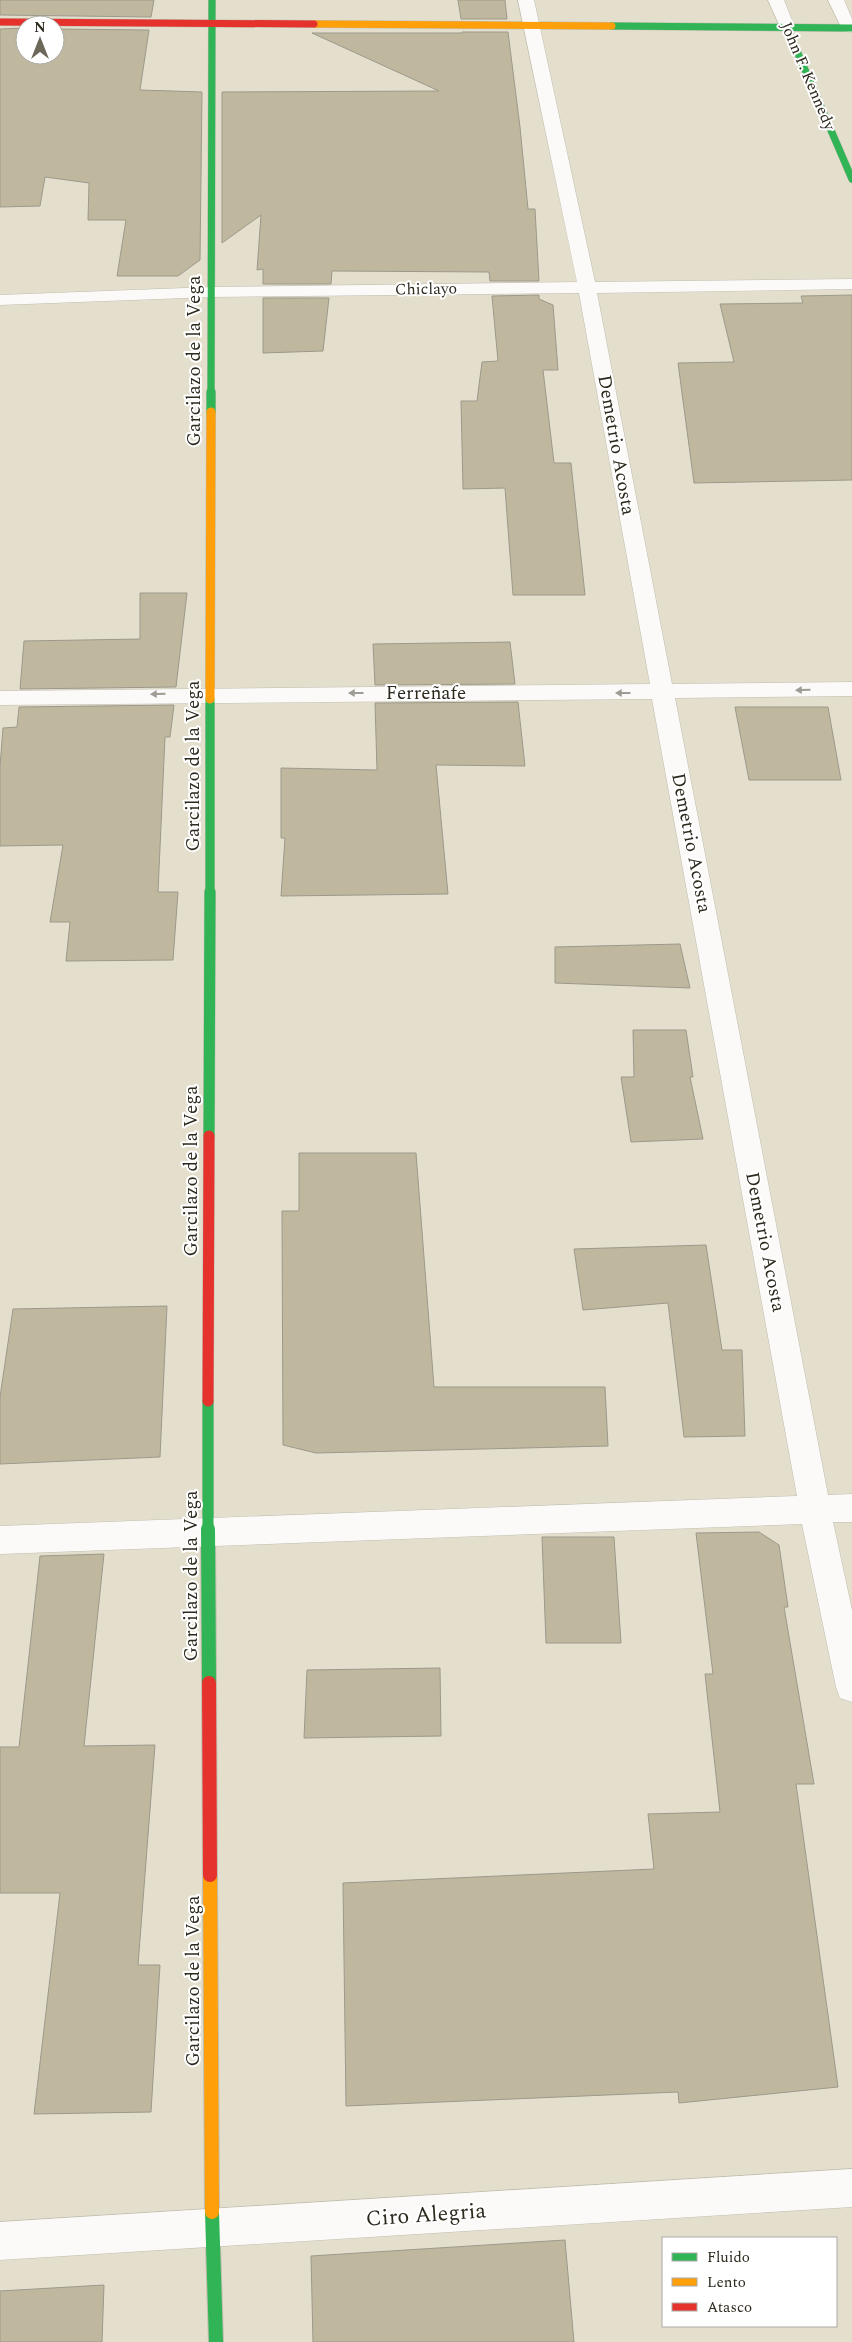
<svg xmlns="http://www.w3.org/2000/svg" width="852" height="2342" font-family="Spectral,serif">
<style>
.building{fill:#bfb89e;stroke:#9c998c}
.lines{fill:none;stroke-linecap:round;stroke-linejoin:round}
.street-casing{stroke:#c0bdaf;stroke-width:1}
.fast-far3-casing{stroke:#c0bdaf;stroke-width:8}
.fast-far2-casing{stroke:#c0bdaf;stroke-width:10}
.fast-far1-casing{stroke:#c0bdaf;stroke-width:12}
.fast-casing{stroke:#c0bdaf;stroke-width:16}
.slow-far2-casing{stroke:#c0bdaf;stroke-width:8}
.slow-far1-casing{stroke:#c0bdaf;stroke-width:10}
.slow-casing{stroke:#c0bdaf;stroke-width:16}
.jam-far2-casing{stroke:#c0bdaf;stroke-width:8}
.jam-far1-casing{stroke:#c0bdaf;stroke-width:12}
.jam-casing{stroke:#c0bdaf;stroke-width:16}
.street{fill:#fbfaf8;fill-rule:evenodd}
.fast-far3{stroke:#30b455;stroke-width:7}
.fast-far2{stroke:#30b455;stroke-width:9}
.fast-far1{stroke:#30b455;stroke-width:11}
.fast{stroke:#30b455;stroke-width:14}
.slow-far2{stroke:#ff9f0a;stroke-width:7}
.slow-far1{stroke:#ff9f0a;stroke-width:9}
.slow{stroke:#ff9f0a;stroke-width:14}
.jam-far2{stroke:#e5322d;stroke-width:7}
.jam-far1{stroke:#e5322d;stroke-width:11}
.jam{stroke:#e5322d;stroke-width:14}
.oneway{fill:#9e9c95}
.labels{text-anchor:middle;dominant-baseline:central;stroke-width:4;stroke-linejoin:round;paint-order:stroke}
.far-street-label{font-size:16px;fill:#2c291d;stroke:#fff}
.street-label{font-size:19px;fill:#2c291d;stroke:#fff}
.near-street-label{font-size:22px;fill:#2c291d;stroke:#fff}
</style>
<rect width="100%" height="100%" fill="#e4dfcd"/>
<g class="building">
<polygon points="0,0 154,0 151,17 0,15"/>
<polygon points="458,0 505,0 507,19 461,19"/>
<polygon points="25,28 25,55 55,55 55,29 149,30 140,90 202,92 200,260 178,276 117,276 126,220 88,220 89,183 45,177 40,206 0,207 0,29"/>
<polygon points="462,32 508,32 520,127 528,209 535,209 539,281 490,281 489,272 332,271 331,284 263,284 263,269 257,270 261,215 222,243 222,92 439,91 312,33 462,33"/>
<polygon points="539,295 539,299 553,305 558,370 543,370 554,463 571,463 585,595 513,595 505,488 463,489 461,401 477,401 482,362 498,361 492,296"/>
<polygon points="852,295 852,480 694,483 678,363 734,362 720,304 803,303 801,296"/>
<polygon points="263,298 329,298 323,351 263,353"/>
<polygon points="140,593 187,593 176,687 20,689 24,641 140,639"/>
<polygon points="510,642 515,684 375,685 373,644"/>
<polygon points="518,702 525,766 436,765 448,894 281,896 285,838 281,838 281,768 377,770 375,703"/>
<polygon points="174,705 170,737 165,737 158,892 178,892 173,960 66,961 70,922 50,922 63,845 0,846 0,766 3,728 17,727 19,707"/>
<polygon points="735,707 828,707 841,780 749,780"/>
<polygon points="680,944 690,988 555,983 555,947"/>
<polygon points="633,1030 686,1030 693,1077 690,1077 703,1139 631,1142 621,1077 634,1077"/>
<polygon points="299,1153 416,1153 434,1387 605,1387 608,1446 316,1453 283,1445 282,1211 299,1211"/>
<polygon points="706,1245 722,1350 742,1350 745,1436 684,1437 668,1303 583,1310 574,1249"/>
<polygon points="167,1306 160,1457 0,1464 0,1397 13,1309"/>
<polygon points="759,1532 779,1545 788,1607 784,1607 814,1784 796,1784 838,2087 679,2103 678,2092 346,2106 343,1883 654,1869 648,1814 720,1812 705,1674 713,1674 696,1533"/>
<polygon points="542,1537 614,1537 621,1643 546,1643"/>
<polygon points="104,1554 84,1746 155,1745 138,1965 160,1965 151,2112 34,2114 60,1893 0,1893 0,1747 19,1747 40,1556"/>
<polygon points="440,1668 441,1736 304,1738 307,1670"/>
<polygon points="565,2240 574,2342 313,2342 311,2256"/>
<polygon points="104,2285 102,2342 0,2342 0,2291"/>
</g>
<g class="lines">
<defs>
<g id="street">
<polygon points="518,0 534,0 595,282 852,279 852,289 597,293 672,684 852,682 852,696 675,698 828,1495 852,1494 852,1522 833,1522 852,1610 852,1702 840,1698 836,1687 802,1524 0,1554 0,1526 797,1496 652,699 0,705 0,691 650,684 579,293 212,297 0,305 0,295 212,287 577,282"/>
<polygon points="768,0 784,0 795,28 792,31 782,31"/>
<polygon points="828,0 844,0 852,19 852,32 843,31"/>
<polygon points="852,2169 852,2207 0,2260 0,2222"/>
</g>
<g id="fast-far3">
<polyline points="612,26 852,28"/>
<polyline points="787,28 852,179"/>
<polyline points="211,393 212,0"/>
</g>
<g id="fast-far2">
<polyline points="211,412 211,392"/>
<polyline points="210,893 210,699"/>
</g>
<g id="fast-far1">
<polyline points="209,1136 210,892"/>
<polyline points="208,1401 208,1530"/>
</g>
<g id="fast">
<polyline points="208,1529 209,1683"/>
<polyline points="212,2212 216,2342"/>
</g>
<polyline id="slow-far2" points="314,24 612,26"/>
<polyline id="slow-far1" points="210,699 211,412"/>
<polyline id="slow" points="210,1875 212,2212"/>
<polyline id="jam-far2" points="0,22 314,24"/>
<polyline id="jam-far1" points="208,1401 209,1136"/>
<polyline id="jam" points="209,1683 210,1875"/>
</defs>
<use href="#street" class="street-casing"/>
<use href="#fast-far3" class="fast-far3-casing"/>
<use href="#fast-far2" class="fast-far2-casing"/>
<use href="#fast-far1" class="fast-far1-casing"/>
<use href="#fast" class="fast-casing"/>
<use href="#slow-far2" class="slow-far2-casing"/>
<use href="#slow-far1" class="slow-far1-casing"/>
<use href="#slow" class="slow-casing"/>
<use href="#jam-far2" class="jam-far2-casing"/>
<use href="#jam-far1" class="jam-far1-casing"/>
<use href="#jam" class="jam-casing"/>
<use href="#street" class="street"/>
<use href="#fast-far3" class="fast-far3"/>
<use href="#fast-far2" class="fast-far2"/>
<use href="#fast-far1" class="fast-far1"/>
<use href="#fast" class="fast"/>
<use href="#slow-far2" class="slow-far2"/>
<use href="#slow-far1" class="slow-far1"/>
<use href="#slow" class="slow"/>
<use href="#jam-far2" class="jam-far2"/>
<use href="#jam-far1" class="jam-far1"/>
<use href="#jam" class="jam"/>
</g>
<defs><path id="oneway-solid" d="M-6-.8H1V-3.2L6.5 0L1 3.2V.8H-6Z" transform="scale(1.25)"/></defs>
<g class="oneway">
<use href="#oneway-solid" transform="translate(803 690) rotate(179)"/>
<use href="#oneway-solid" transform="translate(356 693) rotate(180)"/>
<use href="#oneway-solid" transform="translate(623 693) rotate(180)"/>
<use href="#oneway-solid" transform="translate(158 694) rotate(179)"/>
</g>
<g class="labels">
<g class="far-street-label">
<text transform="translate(808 76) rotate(67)">John F. Kennedy</text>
<text transform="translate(426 289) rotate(-1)">Chiclayo</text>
</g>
<g class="street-label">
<text transform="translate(194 361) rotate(-90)">Garcilazo de la Vega</text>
<text transform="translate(616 445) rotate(80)">Demetrio Acosta</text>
<text x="426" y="693">Ferreñafe</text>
<text transform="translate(193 766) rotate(-90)">Garcilazo de la Vega</text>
<text transform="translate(691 843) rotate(79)">Demetrio Acosta</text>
<text transform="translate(191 1171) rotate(-90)">Garcilazo de la Vega</text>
<text transform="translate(765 1242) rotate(79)">Demetrio Acosta</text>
<text transform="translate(191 1576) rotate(-90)">Garcilazo de la Vega</text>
<text transform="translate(193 1981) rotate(-90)">Garcilazo de la Vega</text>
</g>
<g class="near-street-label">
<text transform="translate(426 2215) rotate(-4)">Ciro Alegria</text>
</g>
</g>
<rect x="662" y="2237" width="175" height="90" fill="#ffffff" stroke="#aba9a5"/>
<rect x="672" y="2253" width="25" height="8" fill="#30b455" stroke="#aba9a5"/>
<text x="707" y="2262" font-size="15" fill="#2c291d">Fluido</text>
<rect x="672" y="2278" width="25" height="8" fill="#ff9f0a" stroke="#aba9a5"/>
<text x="707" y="2287" font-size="15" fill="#2c291d">Lento</text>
<rect x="672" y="2303" width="25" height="8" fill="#e5322d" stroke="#aba9a5"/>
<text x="707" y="2312" font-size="15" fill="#2c291d">Atasco</text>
<g transform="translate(40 40)"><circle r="24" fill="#ffffff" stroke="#aba9a5"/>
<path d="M0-4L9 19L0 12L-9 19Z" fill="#6c695b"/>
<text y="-8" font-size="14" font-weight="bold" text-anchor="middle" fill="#2c291d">N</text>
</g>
</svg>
